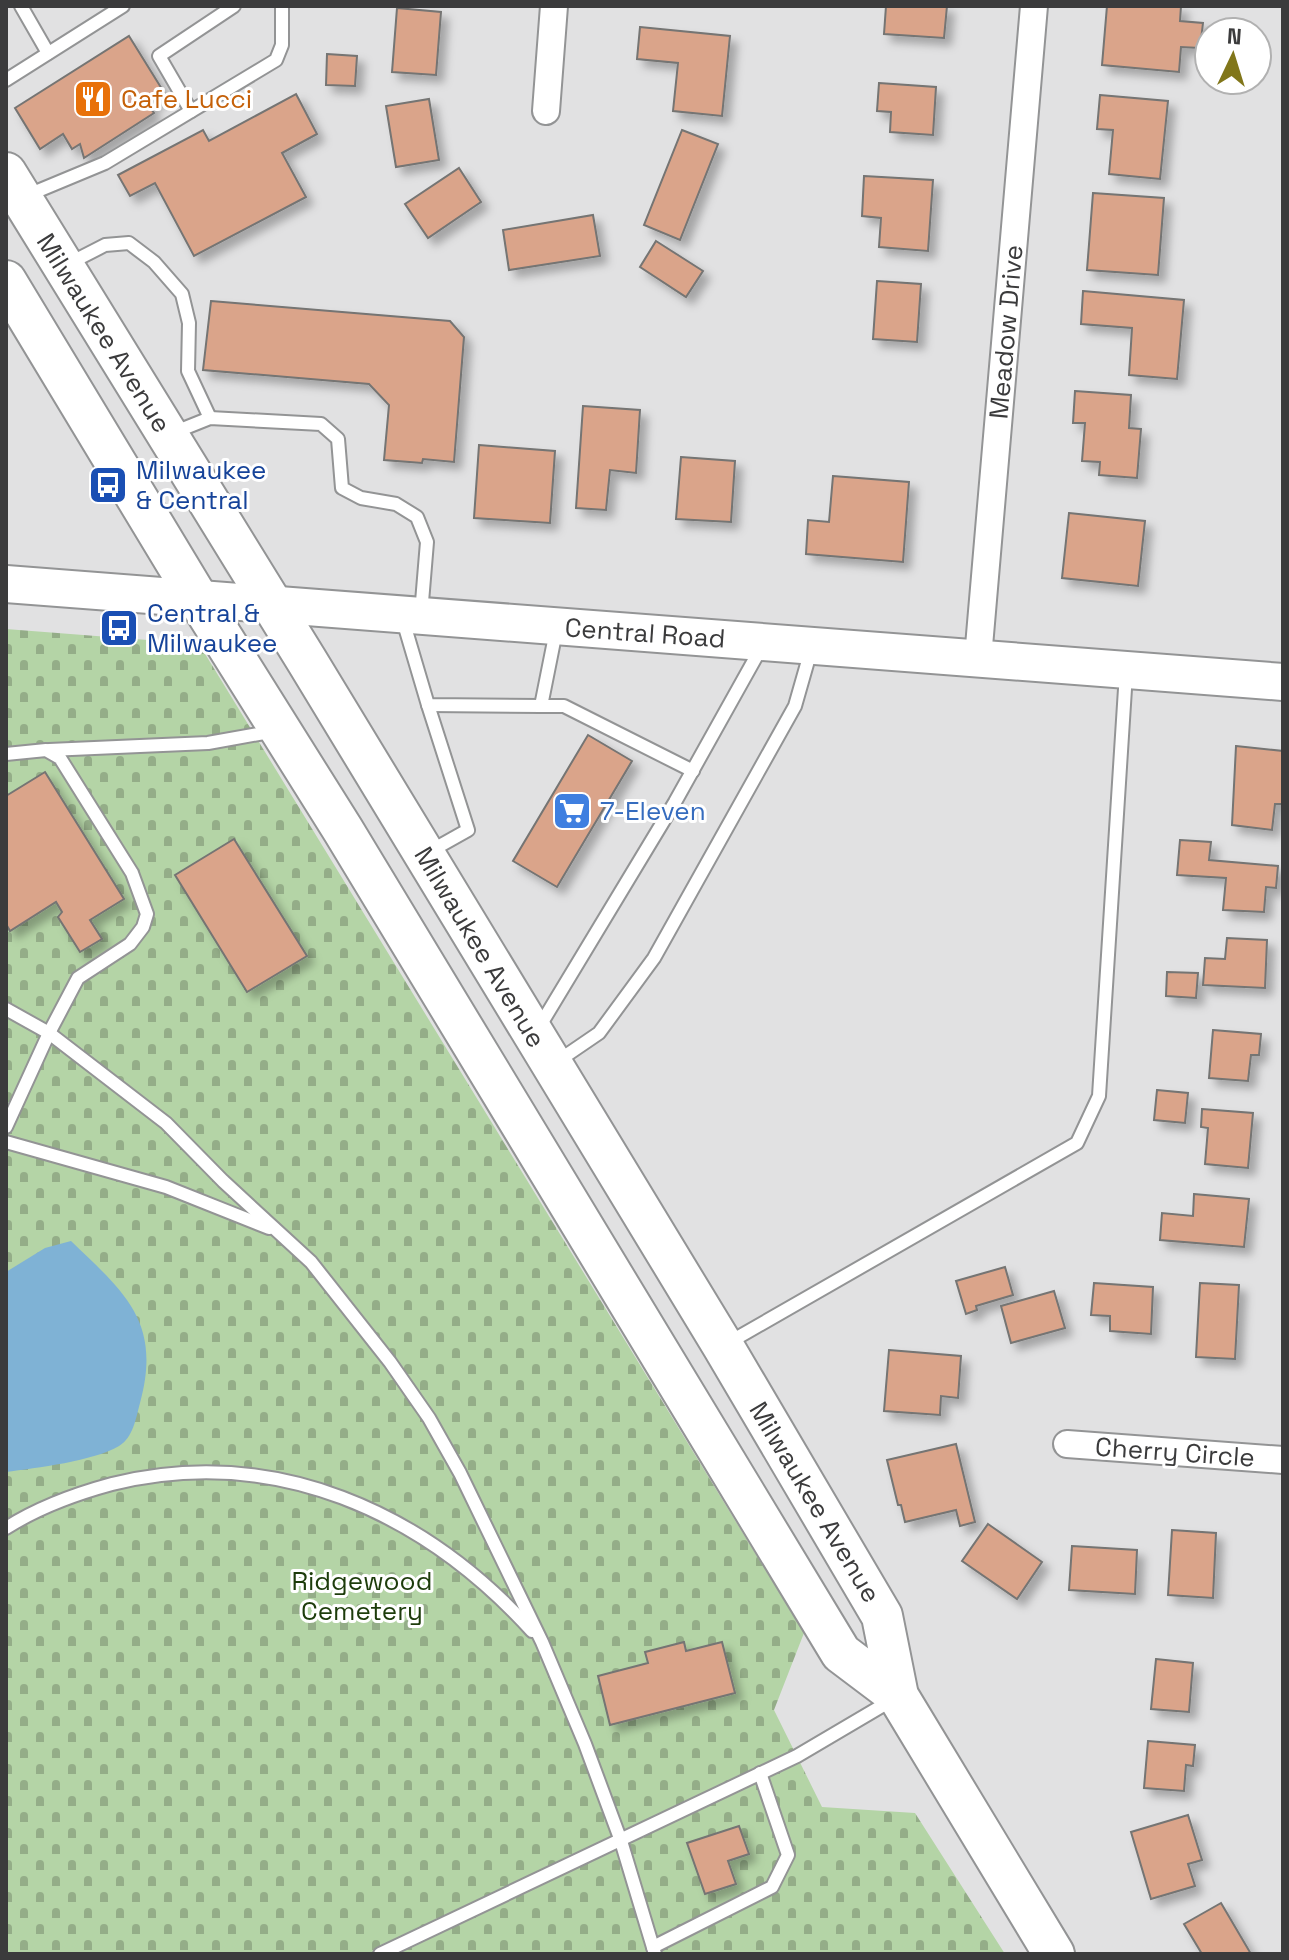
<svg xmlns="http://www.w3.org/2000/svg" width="1289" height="1960" font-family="'Space Grotesk',sans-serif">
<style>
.cemetery{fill:url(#cemetery-stones)}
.water{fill:#7fb2d5}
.building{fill:#daa48a;stroke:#757473;stroke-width:2;filter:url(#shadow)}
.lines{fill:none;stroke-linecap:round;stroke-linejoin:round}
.service-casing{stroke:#939495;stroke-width:16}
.minor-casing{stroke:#939495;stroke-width:30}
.secondary-casing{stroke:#939495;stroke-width:40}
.primary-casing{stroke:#939495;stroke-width:44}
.service{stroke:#fff;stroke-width:12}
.minor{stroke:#fff;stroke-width:26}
.secondary{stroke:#fff;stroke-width:36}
.primary{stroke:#fff;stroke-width:40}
.labels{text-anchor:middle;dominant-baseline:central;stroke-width:6;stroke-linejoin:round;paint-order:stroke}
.food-label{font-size:26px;fill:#c56008;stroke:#fff;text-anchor:start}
.street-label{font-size:26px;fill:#3b3b3c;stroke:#fff}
.transit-label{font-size:26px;fill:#164399;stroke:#fff;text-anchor:start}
.shop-label{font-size:26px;fill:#366cbe;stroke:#fff;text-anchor:start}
.park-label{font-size:26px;fill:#1d3c0b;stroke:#fff}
</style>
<defs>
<pattern id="cemetery-stones" width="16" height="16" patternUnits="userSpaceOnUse" patternTransform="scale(2)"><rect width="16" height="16" fill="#b4d4a6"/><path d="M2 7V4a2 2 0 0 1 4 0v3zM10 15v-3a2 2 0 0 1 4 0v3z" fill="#94ad88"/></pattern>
<filter id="shadow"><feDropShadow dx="7" dy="7" stdDeviation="4" flood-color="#0004"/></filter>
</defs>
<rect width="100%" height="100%" fill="#e1e1e2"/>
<polygon class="cemetery" points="6,629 199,644 804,1633 774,1710 822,1807 915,1813 1005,1954 6,1954"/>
<path class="water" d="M71,1241C125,1293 162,1322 140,1403C136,1418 133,1438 119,1446C94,1461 36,1468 6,1472V1272L45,1248Z"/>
<g class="building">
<polygon points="886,6 947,6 944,38 884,34"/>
<polygon points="1107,6 1181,6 1180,21 1203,23 1200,48 1181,47 1179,72 1102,65"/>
<polygon points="397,8 441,12 436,75 392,72"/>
<polygon points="640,27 730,36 722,116 673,111 678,63 637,59"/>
<polygon points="129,36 165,94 148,105 154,113 84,158 80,144 72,149 63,134 40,149 15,108"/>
<polygon points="327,54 357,56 355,86 326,85"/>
<polygon points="879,83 936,87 933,135 890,132 891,112 877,111"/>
<polygon points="296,94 317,134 282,153 306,197 194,256 155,183 130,196 118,175 203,130 209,141"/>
<polygon points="1100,95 1168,101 1160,179 1109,174 1113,130 1097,129"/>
<polygon points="429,99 439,160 396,167 386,106"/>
<polygon points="682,130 718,144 680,240 644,225"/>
<polygon points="459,168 481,202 428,238 405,204"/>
<polygon points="864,176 933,180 928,251 879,247 881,218 862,216"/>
<polygon points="1093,193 1164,198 1158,275 1087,270"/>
<polygon points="593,215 600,256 509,270 503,230"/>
<polygon points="656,241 703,271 686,297 640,267"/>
<polygon points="877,281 921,284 917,342 873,339"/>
<polygon points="1083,291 1184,300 1177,379 1129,375 1132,328 1081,324"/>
<polygon points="211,301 450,321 464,337 454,462 423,459 422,463 384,460 389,405 369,384 203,370"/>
<polygon points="1075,391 1131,395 1129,428 1141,429 1137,478 1099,475 1100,462 1082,461 1085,423 1073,423"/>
<polygon points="583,406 640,410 636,473 610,470 606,510 576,508"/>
<polygon points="479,445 555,451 550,523 474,518"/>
<polygon points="681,457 735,461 731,522 676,519"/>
<polygon points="833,476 909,482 903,562 806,554 808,520 829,522"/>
<polygon points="1069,513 1145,521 1138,586 1062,578"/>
<polygon points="588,735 632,761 557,887 513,861"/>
<polygon points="1236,746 1283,751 1283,804 1275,804 1272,830 1232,825"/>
<polygon points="45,772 124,899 90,920 102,939 80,952 58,917 62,912 56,902 10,931 6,924 6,796"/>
<polygon points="234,839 307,956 247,992 175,875"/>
<polygon points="1180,840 1211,842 1209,860 1278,866 1276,888 1266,887 1264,912 1223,910 1226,878 1177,875"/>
<polygon points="1227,938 1267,940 1265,988 1203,985 1205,958 1225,959"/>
<polygon points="1167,972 1198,973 1196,998 1166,996"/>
<polygon points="1213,1030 1261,1034 1259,1055 1251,1055 1248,1081 1209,1078"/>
<polygon points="1157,1090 1188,1093 1185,1123 1154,1120"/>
<polygon points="1202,1109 1253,1113 1248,1168 1205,1164 1208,1128 1201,1127"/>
<polygon points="1194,1194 1249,1199 1244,1247 1160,1240 1162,1213 1193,1216"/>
<polygon points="1005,1267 1013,1295 976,1306 977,1310 966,1314 956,1281"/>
<polygon points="1094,1283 1153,1287 1151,1334 1110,1331 1110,1316 1091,1315"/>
<polygon points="1200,1283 1239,1285 1235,1359 1196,1357"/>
<polygon points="1054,1291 1065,1328 1011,1343 1001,1306"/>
<polygon points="889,1350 961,1356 958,1398 941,1396 940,1415 884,1411"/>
<polygon points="956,1444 975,1522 960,1526 956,1510 905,1522 901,1505 898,1505 887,1460"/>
<polygon points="988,1524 1042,1562 1017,1599 962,1561"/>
<polygon points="1172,1530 1216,1533 1213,1598 1168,1595"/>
<polygon points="1072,1546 1137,1550 1135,1594 1069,1590"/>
<polygon points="684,1642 686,1651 722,1642 735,1693 610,1725 598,1676 648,1663 645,1652"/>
<polygon points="1156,1659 1193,1663 1189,1712 1151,1709"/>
<polygon points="1148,1741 1195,1745 1193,1766 1186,1765 1184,1791 1144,1788"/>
<polygon points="1188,1815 1202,1860 1188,1864 1195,1886 1151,1899 1131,1832"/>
<polygon points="739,1826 749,1854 728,1861 736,1884 705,1894 687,1843"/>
<polygon points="1221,1903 1251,1954 1202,1954 1184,1924"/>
</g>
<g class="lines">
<defs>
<g id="service">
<polyline points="21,6 48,53"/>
<polyline points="6,80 123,6"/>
<polyline points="191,111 159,56 234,6"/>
<polyline points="28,195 105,163 276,60 282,45 282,6"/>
<polyline points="70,263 105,245 129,243 154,262 182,294 189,323 188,371 210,418"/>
<polyline points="175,432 210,418 321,424 338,439 342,488 361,498 396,504 417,517 427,542 421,614"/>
<polyline points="402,617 428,705 541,706 556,631"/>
<polyline points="541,706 564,706 693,771"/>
<polyline points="49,750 208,743 264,733 273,729"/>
<polyline points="6,754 46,750 60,758 132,873 147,914 143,927 130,944 78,978 49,1033 6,1127"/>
<polyline points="427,853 468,830 428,705"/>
<polyline points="6,1009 49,1033 166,1123 223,1181 311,1262 390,1362 429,1418 460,1473 542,1642 585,1744 621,1841 655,1954"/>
<polyline points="538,1029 675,802 761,648"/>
<polyline points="558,1061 599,1033 654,958 795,706 811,650"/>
<polyline points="6,1142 166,1187 269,1228"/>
<polyline points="728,1343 1077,1143 1099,1096 1126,673"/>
<path d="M6,1528C39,1507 75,1494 112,1484C274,1444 423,1511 532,1631"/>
<polyline points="653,1947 772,1887 788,1855 760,1773"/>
<polyline points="380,1954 797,1756 892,1700"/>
</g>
<g id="minor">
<polyline points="546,111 554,6"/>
<polyline points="978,658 1034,6"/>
<polyline points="1067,1444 1283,1460"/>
</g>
<polyline id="secondary" points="6,584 1283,682"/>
<g id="primary">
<polyline points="6,173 307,661 723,1346 882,1616 898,1696 1054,1954"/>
<polyline points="6,281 198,599 343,830 841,1653 898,1696"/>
</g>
</defs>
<use href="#service" class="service-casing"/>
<use href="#minor" class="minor-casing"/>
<use href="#secondary" class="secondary-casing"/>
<use href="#primary" class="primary-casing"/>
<use href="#service" class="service"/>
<use href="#minor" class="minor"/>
<use href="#secondary" class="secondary"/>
<use href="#primary" class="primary"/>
</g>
<defs>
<symbol id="restaurant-square" viewBox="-11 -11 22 22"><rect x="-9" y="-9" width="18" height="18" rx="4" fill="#e8710a" stroke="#fff"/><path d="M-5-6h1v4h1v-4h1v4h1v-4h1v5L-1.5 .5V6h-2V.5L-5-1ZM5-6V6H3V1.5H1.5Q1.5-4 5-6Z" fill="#fff"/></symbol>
<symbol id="bus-square" viewBox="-11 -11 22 22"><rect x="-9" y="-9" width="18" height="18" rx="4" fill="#1a4fb4" stroke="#fff"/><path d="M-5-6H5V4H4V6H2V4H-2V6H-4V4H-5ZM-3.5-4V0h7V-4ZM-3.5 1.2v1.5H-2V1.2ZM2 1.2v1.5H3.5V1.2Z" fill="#fff"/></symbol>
<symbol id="supermarket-square" viewBox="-11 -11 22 22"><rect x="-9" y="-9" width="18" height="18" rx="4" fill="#3f7fe0" stroke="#fff"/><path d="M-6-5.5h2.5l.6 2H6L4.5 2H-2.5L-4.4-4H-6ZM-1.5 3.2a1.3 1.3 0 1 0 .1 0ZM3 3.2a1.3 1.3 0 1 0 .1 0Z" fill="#fff"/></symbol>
</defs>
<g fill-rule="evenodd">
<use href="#restaurant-square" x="71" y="77" width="44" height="44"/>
<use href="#bus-square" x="86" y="463" width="44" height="44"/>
<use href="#bus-square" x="97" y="606" width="44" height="44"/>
<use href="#supermarket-square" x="550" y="789" width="44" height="44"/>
</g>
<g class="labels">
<g class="food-label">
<text x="121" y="99">Cafe Lucci</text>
</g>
<g class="street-label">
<text transform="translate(1006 332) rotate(-85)">Meadow Drive</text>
<text transform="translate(104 333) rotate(58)">Milwaukee Avenue</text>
<text transform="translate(645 633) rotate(4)">Central Road</text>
<text transform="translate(480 947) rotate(59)">Milwaukee Avenue</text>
<text transform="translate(1175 1452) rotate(4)">Cherry Circle</text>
<text transform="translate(815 1502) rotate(59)">Milwaukee Avenue</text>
</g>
<g class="transit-label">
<text x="136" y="470">Milwaukee<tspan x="136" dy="30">&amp; Central</tspan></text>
<text x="147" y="613">Central &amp;<tspan x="147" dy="30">Milwaukee</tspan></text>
</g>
<g class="shop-label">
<text x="600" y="811">7-Eleven</text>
</g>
<g class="park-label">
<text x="362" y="1581">Ridgewood<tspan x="362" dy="30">Cemetery</tspan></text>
</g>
</g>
<rect width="1289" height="1960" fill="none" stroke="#3b3b3c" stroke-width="16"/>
<g transform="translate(1233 56) rotate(4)"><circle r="38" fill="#ffffff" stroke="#b1b1b1" stroke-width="2"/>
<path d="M0-6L14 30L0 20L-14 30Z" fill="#81761a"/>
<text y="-12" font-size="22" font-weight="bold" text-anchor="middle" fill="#3b3b3c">N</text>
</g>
</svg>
